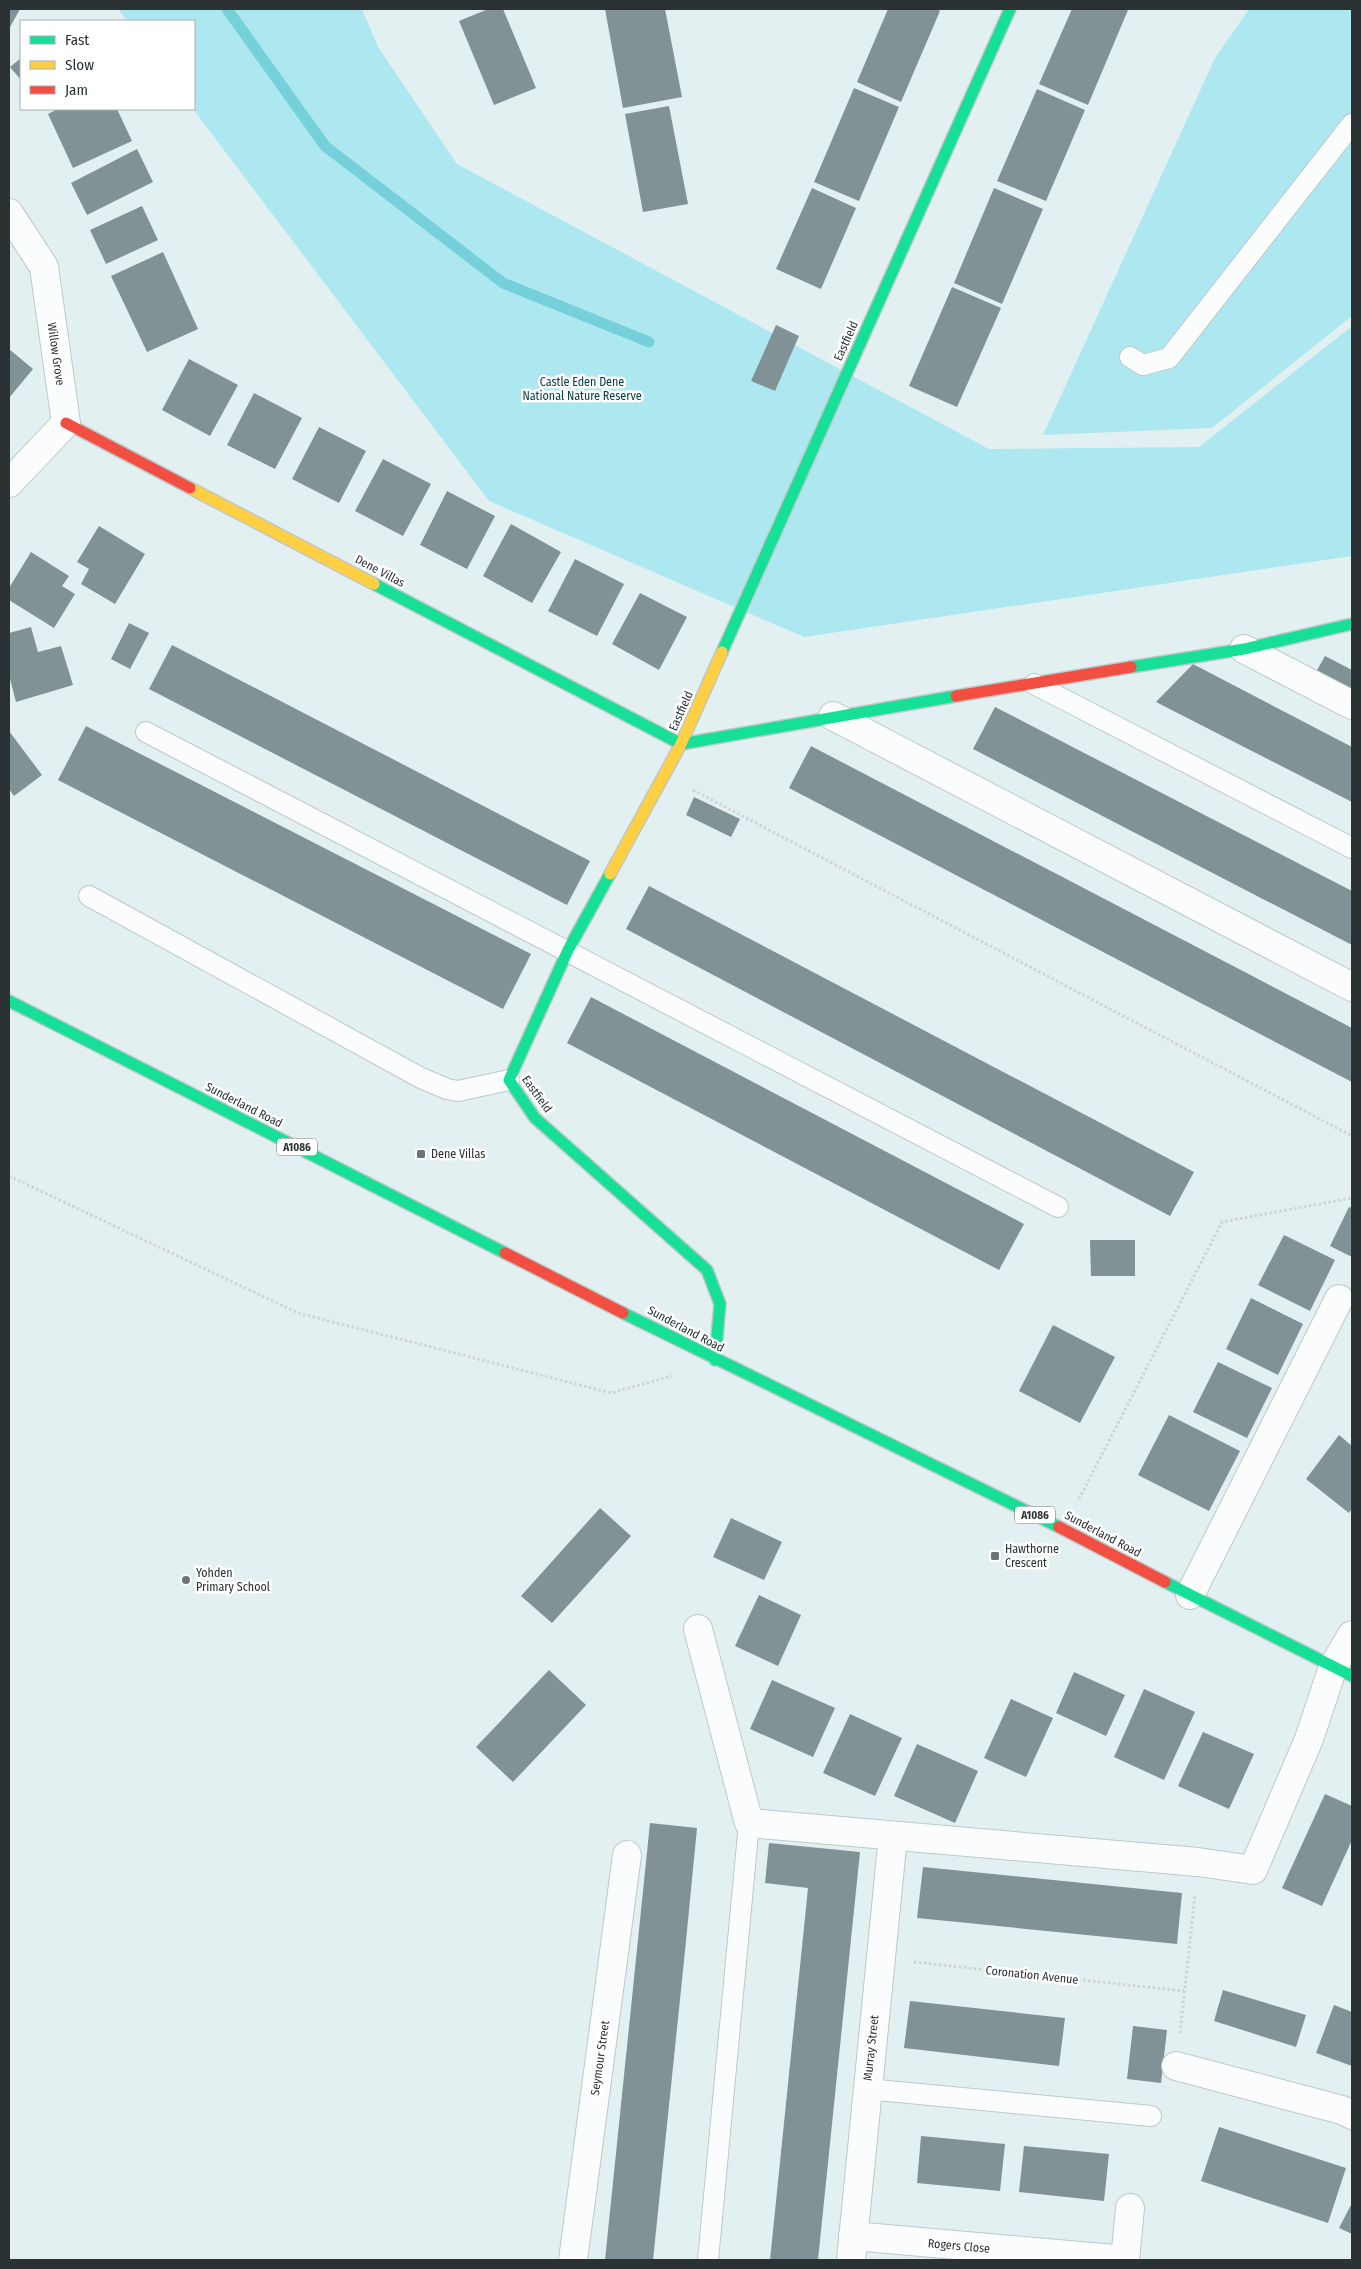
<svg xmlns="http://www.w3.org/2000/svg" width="1361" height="2269" font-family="'Fira Sans Condensed',sans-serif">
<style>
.green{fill:#ade8f0}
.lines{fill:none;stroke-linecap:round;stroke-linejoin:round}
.stream{stroke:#75d0da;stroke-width:11}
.building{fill:#809295}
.lane-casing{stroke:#bec8c9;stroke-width:22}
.street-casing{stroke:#bec8c9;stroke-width:30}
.fast-casing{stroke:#bec8c9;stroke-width:14}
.slow-casing{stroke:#bec8c9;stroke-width:14}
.jam-casing{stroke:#bec8c9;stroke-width:14}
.path{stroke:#d0d4d5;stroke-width:3;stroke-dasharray:2.5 2.5;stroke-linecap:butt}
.lane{stroke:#fbfdfd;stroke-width:20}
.street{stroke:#fbfdfd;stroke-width:28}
.fast{stroke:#16e098;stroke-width:11}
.slow{stroke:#ffcf43;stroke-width:11}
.jam{stroke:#f24e42;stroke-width:11}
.poi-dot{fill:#6b7476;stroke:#fff;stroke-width:2}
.labels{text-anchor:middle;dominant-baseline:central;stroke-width:5;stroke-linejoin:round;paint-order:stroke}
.shield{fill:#fff;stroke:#6a7070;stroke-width:1}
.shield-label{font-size:11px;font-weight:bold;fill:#2a3233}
.street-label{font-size:12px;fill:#2a3233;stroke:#fff}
.park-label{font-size:12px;fill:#084147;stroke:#fff}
.poi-label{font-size:12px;fill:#2a3233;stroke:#fff;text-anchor:start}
</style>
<rect width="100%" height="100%" fill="#e3f0f1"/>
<g class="green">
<polygon points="118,9 362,9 378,47 457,164 989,449 1199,447 1352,326 1352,556 804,637 489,501 193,109 194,21 127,21"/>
<polygon points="1249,9 1352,9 1352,316 1212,428 1043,435 1215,58"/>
</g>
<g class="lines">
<polyline class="stream" points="227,9 325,146 503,283 649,342"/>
</g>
<g class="building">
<polygon points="9,9 20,9 9,29"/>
<polygon points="488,9 503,9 536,88 494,105 459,21"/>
<polygon points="605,9 665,9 682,97 623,108"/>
<polygon points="888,9 936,9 940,11 901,102 857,82"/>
<polygon points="1072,9 1128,10 1088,105 1039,84"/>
<polygon points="21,58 21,80 10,67"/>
<polygon points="854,88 899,107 859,201 814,182"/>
<polygon points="1037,89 1085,110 1046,201 997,181"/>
<polygon points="669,106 688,204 643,212 625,114"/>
<polygon points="58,109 117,109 132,141 73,168 48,114"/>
<polygon points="137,149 153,182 87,215 71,183"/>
<polygon points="812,188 856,208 821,289 776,269"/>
<polygon points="994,188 1043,209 1002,304 954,283"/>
<polygon points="142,206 158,240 106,264 90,230"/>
<polygon points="163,252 198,329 147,352 111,276"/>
<polygon points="952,287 1001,308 957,407 909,386"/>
<polygon points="776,325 799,336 775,391 751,381"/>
<polygon points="9,349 33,369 9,398"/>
<polygon points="189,359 238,385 210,436 162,410"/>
<polygon points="254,393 302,418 275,469 227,445"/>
<polygon points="319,427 366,451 339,503 292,479"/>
<polygon points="383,459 431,484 403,536 355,511"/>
<polygon points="447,491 495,516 467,569 420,545"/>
<polygon points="511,524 561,552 532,603 483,576"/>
<polygon points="99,526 145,554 115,604 81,584 89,569 77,562"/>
<polygon points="31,552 69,576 62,586 75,594 54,628 9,600 9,588"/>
<polygon points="575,559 624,584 597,636 548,611"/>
<polygon points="640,593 687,617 659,670 612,644"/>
<polygon points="129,623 149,633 130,669 111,659"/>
<polygon points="31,627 38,652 61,646 73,685 16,702 9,675 9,633"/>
<polygon points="172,645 590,861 567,905 149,689"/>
<polygon points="1325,656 1352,670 1352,691 1316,672"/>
<polygon points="1193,664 1352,747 1352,802 1156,702"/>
<polygon points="995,707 1352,891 1352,945 973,749"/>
<polygon points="86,726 531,954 503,1009 58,780"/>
<polygon points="9,731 42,775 14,796 9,789"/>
<polygon points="811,746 1352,1028 1352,1082 789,788"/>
<polygon points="694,797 740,819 731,837 686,815"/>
<polygon points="649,886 1194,1172 1170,1216 626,929"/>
<polygon points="591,997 1024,1224 999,1270 567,1043"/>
<polygon points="1349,1207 1352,1208 1352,1257 1330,1246"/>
<polygon points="1284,1235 1335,1260 1310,1311 1258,1285"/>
<polygon points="1090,1240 1135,1240 1135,1276 1091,1276"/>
<polygon points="1251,1298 1303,1324 1278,1375 1226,1349"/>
<polygon points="1053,1325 1115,1357 1080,1423 1019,1391"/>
<polygon points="1218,1362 1272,1388 1247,1438 1193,1412"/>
<polygon points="1169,1415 1240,1451 1209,1511 1138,1475"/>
<polygon points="1339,1435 1352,1446 1352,1508 1349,1513 1306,1479"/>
<polygon points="600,1508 631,1536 552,1623 521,1596"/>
<polygon points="731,1518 782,1542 764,1580 713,1557"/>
<polygon points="759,1595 801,1615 778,1666 735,1646"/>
<polygon points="549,1670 586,1705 513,1782 476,1747"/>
<polygon points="1074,1672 1125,1695 1106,1736 1056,1713"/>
<polygon points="772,1680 835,1708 813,1757 750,1729"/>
<polygon points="1144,1689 1195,1712 1164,1780 1114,1757"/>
<polygon points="1011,1699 1053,1718 1026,1777 984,1758"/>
<polygon points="850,1714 902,1738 875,1796 823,1773"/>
<polygon points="1203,1732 1254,1754 1229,1809 1178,1786"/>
<polygon points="917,1744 978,1771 955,1823 894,1796"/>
<polygon points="1325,1794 1352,1806 1352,1840 1322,1906 1282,1888"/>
<polygon points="650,1823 697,1828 685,1951 653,2260 605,2260"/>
<polygon points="769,1843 860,1852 818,2260 770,2260 808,1888 765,1883"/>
<polygon points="923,1867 1182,1893 1177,1944 917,1918"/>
<polygon points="1223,1990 1306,2015 1296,2047 1214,2021"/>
<polygon points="910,2001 1065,2018 1059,2066 904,2048"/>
<polygon points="1334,2005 1352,2012 1352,2066 1316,2053"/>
<polygon points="1133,2026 1167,2030 1161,2083 1127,2079"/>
<polygon points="1219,2127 1346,2168 1328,2223 1201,2181"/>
<polygon points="921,2136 1005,2144 1000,2191 917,2183"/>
<polygon points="1024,2146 1109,2154 1104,2201 1019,2192"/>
<polygon points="1352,2203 1352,2234 1339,2228"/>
</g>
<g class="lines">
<defs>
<g id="lane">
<polyline points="1130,357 1143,365 1169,358 1352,124"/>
<polyline points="1034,684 1352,848"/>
<polyline points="146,732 1058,1207"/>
<polyline points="89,896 421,1078 447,1089 458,1091 509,1080"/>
<polyline points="867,2089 1151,2116"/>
<polyline points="708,2260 749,1823"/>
</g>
<g id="street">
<polyline points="9,213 44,267 66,423 9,483"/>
<polyline points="1244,649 1352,705"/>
<polyline points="833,716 1352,987"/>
<polyline points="1190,1595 1339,1299"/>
<polyline points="698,1629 749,1823 1198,1862 1253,1870 1309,1739 1333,1667 1352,1635"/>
<polyline points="1176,2066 1342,2110 1352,2115"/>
<polyline points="853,2236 1125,2260"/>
<polyline points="573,2260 627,1855"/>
<polyline points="851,2260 893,1836"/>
<polyline points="1125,2260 1130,2208"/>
</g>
<g id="fast">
<polyline points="374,584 681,744 956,696"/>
<polyline points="722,652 1010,9"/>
<polyline points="1131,667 1244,649 1352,624"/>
<polyline points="610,874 568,950 509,1080 535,1118 707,1270 720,1304 715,1360"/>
<polyline points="9,1001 505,1253"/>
<polyline points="623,1313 1059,1527"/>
<polyline points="1165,1582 1352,1676"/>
</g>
<g id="slow">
<polyline points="190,488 374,584"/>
<polyline points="610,874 681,744 722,652"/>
</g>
<g id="jam">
<polyline points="66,423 190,488"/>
<polyline points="956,696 1131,667"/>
<polyline points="505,1253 623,1313"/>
<polyline points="1059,1527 1165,1582"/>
</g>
</defs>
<use href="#lane" class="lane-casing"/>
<use href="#street" class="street-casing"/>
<use href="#fast" class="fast-casing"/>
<use href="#slow" class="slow-casing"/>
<use href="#jam" class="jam-casing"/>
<g class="path">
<polyline points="693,790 1352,1136"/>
<polyline points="9,1176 298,1313 611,1393 672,1376"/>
<polyline points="1079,1499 1222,1222 1352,1198"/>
<polyline points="914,1962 1184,1991"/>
<polyline points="1180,2033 1195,1895"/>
</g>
<use href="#lane" class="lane"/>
<use href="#street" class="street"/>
<use href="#fast" class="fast"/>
<use href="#slow" class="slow"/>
<use href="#jam" class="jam"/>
</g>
<g class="poi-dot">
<rect x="416" y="1149" width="10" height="10" rx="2.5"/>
<rect x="990" y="1551" width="10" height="10" rx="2.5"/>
<circle cx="186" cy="1580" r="5"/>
</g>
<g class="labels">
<g class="shield">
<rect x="277" y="1138.5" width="40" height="17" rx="4"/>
<rect x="1015" y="1506.5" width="40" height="17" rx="4"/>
</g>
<g class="shield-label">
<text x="297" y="1147">A1086</text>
<text x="1035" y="1515">A1086</text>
</g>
<g class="street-label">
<text transform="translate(846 341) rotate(-66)">Eastfield</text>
<text transform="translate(56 354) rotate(82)">Willow Grove</text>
<text transform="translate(380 571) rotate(28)">Dene Villas</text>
<text transform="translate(681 711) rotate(-66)">Eastfield</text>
<text transform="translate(537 1094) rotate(54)">Eastfield</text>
<text transform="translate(244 1105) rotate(27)">Sunderland Road</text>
<text transform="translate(686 1329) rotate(28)">Sunderland Road</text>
<text transform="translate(1103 1534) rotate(28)">Sunderland Road</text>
<text transform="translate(1032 1975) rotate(6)">Coronation Avenue</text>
<text transform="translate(871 2048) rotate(-84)">Murray Street</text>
<text transform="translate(600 2058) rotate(-82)">Seymour Street</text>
<text transform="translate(959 2246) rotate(5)">Rogers Close</text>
</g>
<g class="park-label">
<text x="582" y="382">Castle Eden Dene<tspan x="582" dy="14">National Nature Reserve</tspan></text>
</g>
<g class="poi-label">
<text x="431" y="1154">Dene Villas</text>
<text x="1005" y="1549">Hawthorne<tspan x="1005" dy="14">Crescent</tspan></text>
<text x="196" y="1573">Yohden<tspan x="196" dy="14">Primary School</tspan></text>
</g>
</g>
<rect width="1361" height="2269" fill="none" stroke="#2a3233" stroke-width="20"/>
<rect x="20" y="20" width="175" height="90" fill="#ffffff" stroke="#aaadad"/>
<rect x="30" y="36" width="25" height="8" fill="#16e098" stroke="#aaadad"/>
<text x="65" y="45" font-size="15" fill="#2a3233">Fast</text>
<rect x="30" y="61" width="25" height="8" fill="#ffcf43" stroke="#aaadad"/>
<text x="65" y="70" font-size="15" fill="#2a3233">Slow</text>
<rect x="30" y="86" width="25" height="8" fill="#f24e42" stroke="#aaadad"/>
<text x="65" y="95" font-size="15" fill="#2a3233">Jam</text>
</svg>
